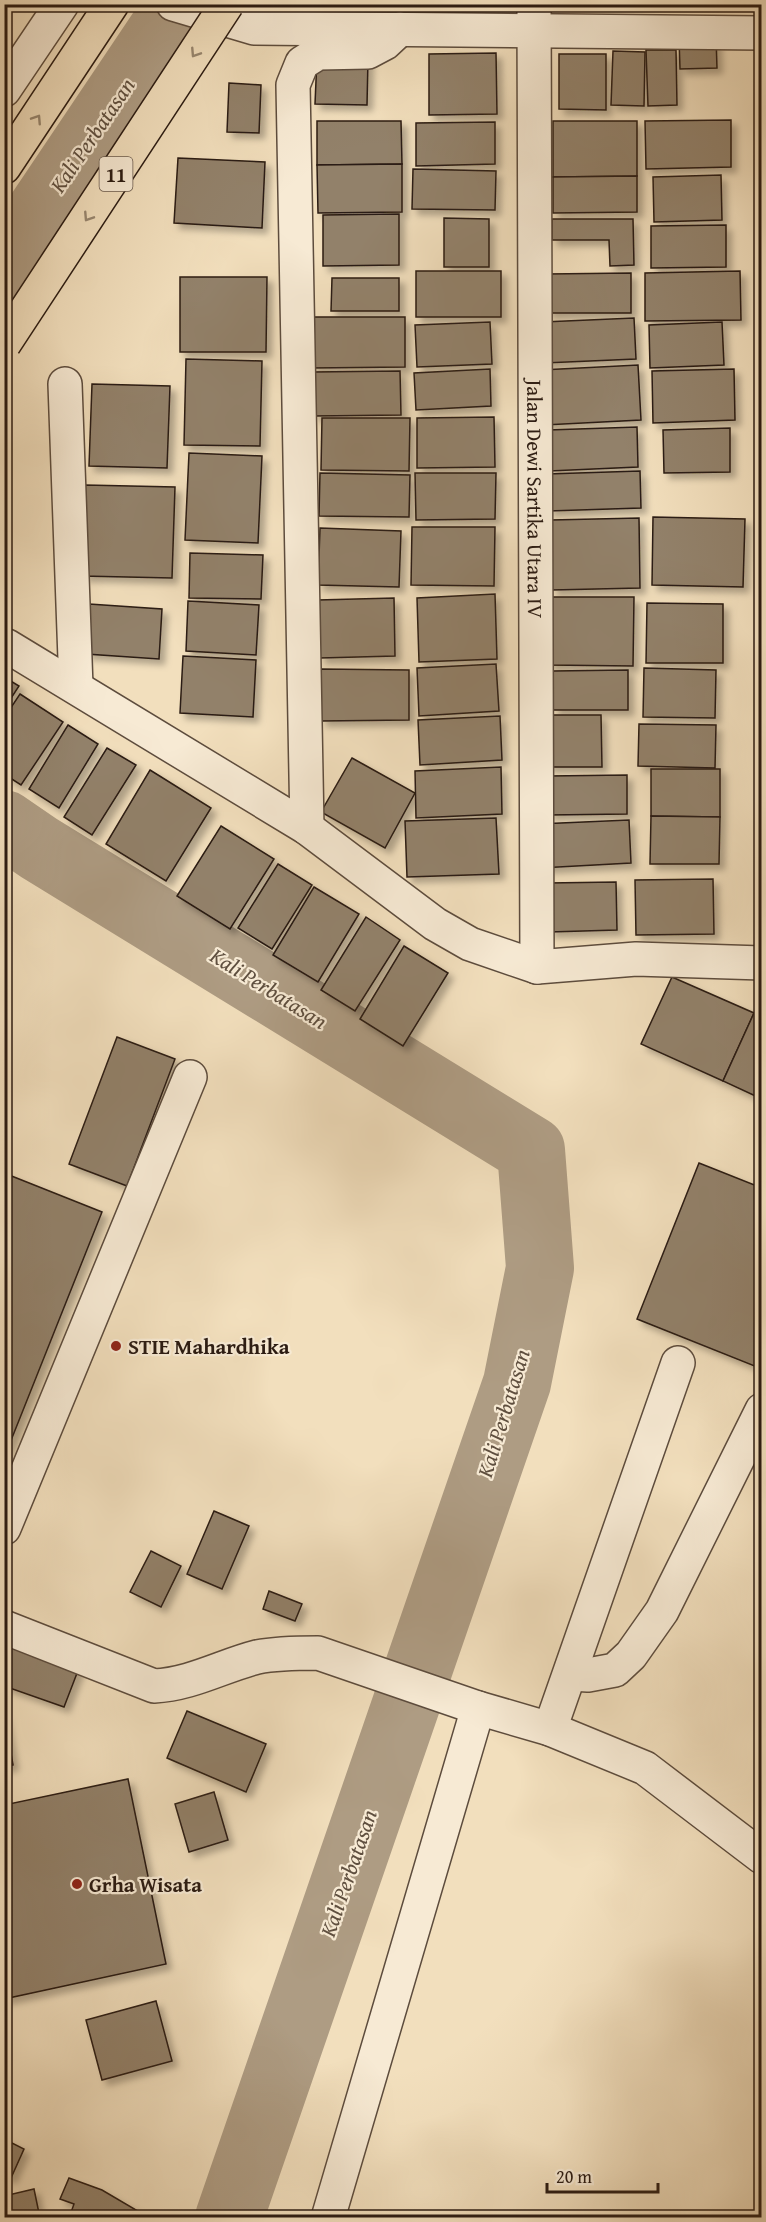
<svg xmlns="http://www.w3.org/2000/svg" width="766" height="2222" font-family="'Gentium Book Plus',serif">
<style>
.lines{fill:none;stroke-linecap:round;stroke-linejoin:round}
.river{stroke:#ae9c83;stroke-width:68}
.building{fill:#92816b;stroke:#2b1b12;stroke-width:1.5;filter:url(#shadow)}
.minor-casing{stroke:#5d4c3d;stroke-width:36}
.highway-casing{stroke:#2b1b12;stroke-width:36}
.minor{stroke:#f7ead4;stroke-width:33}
.highway{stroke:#f2dfbd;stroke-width:33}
.highway-bridge-casing{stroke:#2b1b12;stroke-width:36;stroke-linecap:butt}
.highway-bridge{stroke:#f2dfbd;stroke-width:33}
.oneway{stroke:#988770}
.poi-dot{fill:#8f2418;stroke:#f7ead4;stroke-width:2}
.labels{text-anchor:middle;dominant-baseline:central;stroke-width:4.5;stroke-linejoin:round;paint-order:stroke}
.shield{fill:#f7ead4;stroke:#68594c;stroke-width:1.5}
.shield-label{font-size:20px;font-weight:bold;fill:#2b1b12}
.street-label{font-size:21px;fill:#2b1b12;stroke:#f7ead4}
.poi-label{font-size:21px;font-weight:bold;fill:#2b1b12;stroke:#f7ead4;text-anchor:start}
.water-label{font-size:22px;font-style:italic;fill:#5f4f3f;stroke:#f7ead4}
</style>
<defs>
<filter id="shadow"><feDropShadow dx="5.5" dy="5.5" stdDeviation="3" flood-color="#0004"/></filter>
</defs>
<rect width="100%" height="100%" fill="#f2dfbd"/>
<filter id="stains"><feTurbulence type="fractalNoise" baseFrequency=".00333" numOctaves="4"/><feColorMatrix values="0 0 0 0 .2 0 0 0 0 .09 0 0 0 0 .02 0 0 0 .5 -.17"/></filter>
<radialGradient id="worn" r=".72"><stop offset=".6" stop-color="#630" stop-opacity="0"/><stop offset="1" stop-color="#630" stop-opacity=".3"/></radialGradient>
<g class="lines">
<g class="river">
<polyline points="4,266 180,4"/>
<polyline points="4,824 39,848 531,1150 540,1268 517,1383 229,2218"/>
</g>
</g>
<g class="building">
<polygon points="716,37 717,68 680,69 679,38"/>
<polygon points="646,50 676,50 677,105 648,106"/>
<polygon points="613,51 645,52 644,106 611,105"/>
<polygon points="496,53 497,114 429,115 429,54"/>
<polygon points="559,54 606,54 606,110 559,109"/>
<polygon points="317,58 368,59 367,105 315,104"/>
<polygon points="229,83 261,85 259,133 227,132"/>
<polygon points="731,120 731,167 646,169 645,121"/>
<polygon points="317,121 401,121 402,164 317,165"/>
<polygon points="553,121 637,121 637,176 553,177"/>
<polygon points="495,122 495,164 416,166 416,123"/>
<polygon points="178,158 265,162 262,228 174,223"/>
<polygon points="402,164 402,212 318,213 317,165"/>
<polygon points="413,169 496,171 495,210 412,209"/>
<polygon points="721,175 722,220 654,222 653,177"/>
<polygon points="637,176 637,212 553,213 553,177"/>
<polygon points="399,214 399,265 323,266 323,215"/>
<polygon points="444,218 489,219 489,267 444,267"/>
<polygon points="552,219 633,219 634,265 610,266 609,240 552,240"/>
<polygon points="726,225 726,267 651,268 651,226"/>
<rect x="416" y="271" width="85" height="46"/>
<polygon points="740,271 741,320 645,321 645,273"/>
<polygon points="631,273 631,313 547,313 547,274"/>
<polygon points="180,277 267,277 266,352 180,352"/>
<polygon points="332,278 399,278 399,311 331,311"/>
<polygon points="311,317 405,317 405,367 311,368"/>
<polygon points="634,318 636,359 544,363 543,322"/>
<polygon points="490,322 492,364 417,367 415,325"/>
<polygon points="722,322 724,365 650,368 649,325"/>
<polygon points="186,359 262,361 260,446 184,445"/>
<polygon points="638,365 641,420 544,425 541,370"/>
<polygon points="490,369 491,406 416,410 414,373"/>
<polygon points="734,369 735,420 653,423 652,371"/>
<polygon points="400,371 401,415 314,416 313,372"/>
<polygon points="92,384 170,386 167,468 89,466"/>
<polygon points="494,417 495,467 417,468 417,418"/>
<polygon points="322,418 410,418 409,471 321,470"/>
<polygon points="637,427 638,467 549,471 548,430"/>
<polygon points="730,428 730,472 664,473 663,430"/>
<polygon points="189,453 262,456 258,543 185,540"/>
<polygon points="640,471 641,508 548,511 547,474"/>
<polygon points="320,473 410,475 409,517 319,516"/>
<polygon points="415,473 496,473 495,519 416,520"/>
<polygon points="85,485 175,487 172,578 82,576"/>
<polygon points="653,517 745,519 743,587 652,585"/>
<polygon points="639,518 640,588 552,590 551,520"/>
<polygon points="412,527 495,527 494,586 411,585"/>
<polygon points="320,528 401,531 399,587 318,585"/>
<polygon points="190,553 263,555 261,599 189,598"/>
<polygon points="495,594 497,659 419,662 417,598"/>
<polygon points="549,597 634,597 633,666 548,665"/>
<polygon points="394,598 395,656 320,658 318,600"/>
<polygon points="188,601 259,605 256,655 186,651"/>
<polygon points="647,603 723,604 723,663 646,663"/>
<polygon points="89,604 162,609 159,659 86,654"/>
<polygon points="183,656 256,660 253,717 180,713"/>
<polygon points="496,664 499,711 419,716 417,668"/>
<polygon points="644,668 716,670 715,718 643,717"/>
<polygon points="321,669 409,670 409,720 321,721"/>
<polygon points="628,670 628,710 553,710 553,671"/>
<polygon points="4,677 19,686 4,709"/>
<polygon points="20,694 63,722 21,785 4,774 4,718"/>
<polygon points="547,715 601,715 602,767 547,767"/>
<polygon points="500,716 502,760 420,765 418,720"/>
<polygon points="639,724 716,725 715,768 638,766"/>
<polygon points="68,725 98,744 59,808 29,789"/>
<polygon points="107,748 136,765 92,835 64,817"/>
<polygon points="352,758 415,793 385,848 321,812"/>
<polygon points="501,767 502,814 416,818 415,771"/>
<polygon points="651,769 720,769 720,817 651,816"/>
<polygon points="150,770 211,808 166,881 106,844"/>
<polygon points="627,775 627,814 548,815 548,776"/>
<polygon points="651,816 720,817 719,864 650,864"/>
<polygon points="496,818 499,874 407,877 405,821"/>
<polygon points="629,820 631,863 540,868 538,824"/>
<polygon points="221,826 274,859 230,929 177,896"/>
<polygon points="278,864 312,885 272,949 238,928"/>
<polygon points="713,879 714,934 636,935 635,880"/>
<polygon points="616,882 617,930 549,932 548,883"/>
<polygon points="314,887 359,914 318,982 273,955"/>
<polygon points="366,917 400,940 355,1011 321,990"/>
<polygon points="404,946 448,973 403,1046 360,1019"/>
<polygon points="672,977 754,1013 723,1081 641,1044"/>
<polygon points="754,1013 762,1017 762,1099 723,1081"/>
<polygon points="117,1037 175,1059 127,1186 69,1164"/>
<polygon points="699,1163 762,1188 762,1369 637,1319"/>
<polygon points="4,1173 102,1212 4,1458"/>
<polygon points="214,1511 249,1526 222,1589 187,1574"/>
<polygon points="151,1551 181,1566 161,1607 130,1592"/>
<polygon points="269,1591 302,1604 295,1621 263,1609"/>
<polygon points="4,1642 79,1668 64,1707 4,1686"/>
<polygon points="187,1711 266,1744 246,1792 167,1758"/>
<polygon points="4,1714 13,1765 4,1767"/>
<polygon points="128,1779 166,1964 4,1999 4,1805"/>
<polygon points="214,1792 228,1840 189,1852 175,1804"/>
<polygon points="156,2001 172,2061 102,2080 86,2020"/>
<polygon points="4,2139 24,2149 11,2178 4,2175"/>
<polygon points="69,2178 102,2190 143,2214 142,2218 69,2218 74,2204 60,2199"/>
<polygon points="34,2189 40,2218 4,2218 4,2196"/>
</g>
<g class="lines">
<defs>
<g id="minor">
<polyline points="173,4 254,28 762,33"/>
<path id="s1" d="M534,4L537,967"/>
<polyline points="4,90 62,4"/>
<polyline points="65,384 76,687"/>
<polyline points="7,646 307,828 435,924 470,944 537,967 636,959 762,963"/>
<polyline points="307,828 293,85 302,63 318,53 368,52 385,43 400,29"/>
<polyline points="4,1528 190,1077"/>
<path d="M4,1627L154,1686C192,1684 222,1666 257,1657C277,1653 298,1653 318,1653L478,1708L550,1729L645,1768L762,1857"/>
<polyline points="571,1674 588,1675 615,1670 631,1655 662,1611 762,1410"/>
<polyline points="550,1729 678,1363"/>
<polyline points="328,2218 478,1708"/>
</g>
<polyline id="highway" points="4,167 112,4"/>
</defs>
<use href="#minor" class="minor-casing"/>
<use href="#highway" class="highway-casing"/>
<use href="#minor" class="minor"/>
<use href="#highway" class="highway"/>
<defs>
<polyline id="highway-bridge" points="4,344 227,4"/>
</defs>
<use href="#highway-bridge" class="highway-bridge-casing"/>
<use href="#highway-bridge" class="highway-bridge"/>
</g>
<defs><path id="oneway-chevron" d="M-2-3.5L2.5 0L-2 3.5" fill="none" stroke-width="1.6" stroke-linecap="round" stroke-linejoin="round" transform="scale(1.5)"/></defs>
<g class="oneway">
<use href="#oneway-chevron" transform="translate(195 53) rotate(123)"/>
<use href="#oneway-chevron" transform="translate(37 119) rotate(-57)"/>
<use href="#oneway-chevron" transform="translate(88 217) rotate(123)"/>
</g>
<g class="poi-dot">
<circle cx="116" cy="1346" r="6"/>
<circle cx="77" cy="1884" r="6"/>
</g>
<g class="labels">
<rect class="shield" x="99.5" y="157" width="33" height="34" rx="4.5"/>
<g class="shield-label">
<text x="116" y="174">11</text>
</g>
<g class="street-label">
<text stroke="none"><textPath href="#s1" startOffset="495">Jalan Dewi Sartika Utara IV</textPath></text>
</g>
<g class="poi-label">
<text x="128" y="1346">STIE Mahardhika</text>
<text x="89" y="1884">Grha Wisata</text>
</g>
<g class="water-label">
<text transform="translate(92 135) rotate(-56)">Kali Perbatasan</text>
<text transform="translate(269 988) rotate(32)">Kali Perbatasan</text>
<text transform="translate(503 1413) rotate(-73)">Kali Perbatasan</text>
<text transform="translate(348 1873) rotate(-71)">Kali Perbatasan</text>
</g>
</g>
<rect width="766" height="2222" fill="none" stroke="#f2dfbd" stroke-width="24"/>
<rect x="6" y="6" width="754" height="2210" fill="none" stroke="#2b1b12" stroke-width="3"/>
<rect x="12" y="12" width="742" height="2198" fill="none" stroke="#2b1b12" stroke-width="1.5"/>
<path d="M547 2183v9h111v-9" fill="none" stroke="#2b1b12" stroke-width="3"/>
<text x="556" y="2183" font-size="18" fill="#2b1b12" stroke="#f7ead4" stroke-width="4.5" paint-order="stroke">20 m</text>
<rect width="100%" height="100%" filter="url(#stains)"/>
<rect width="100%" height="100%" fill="url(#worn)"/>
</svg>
